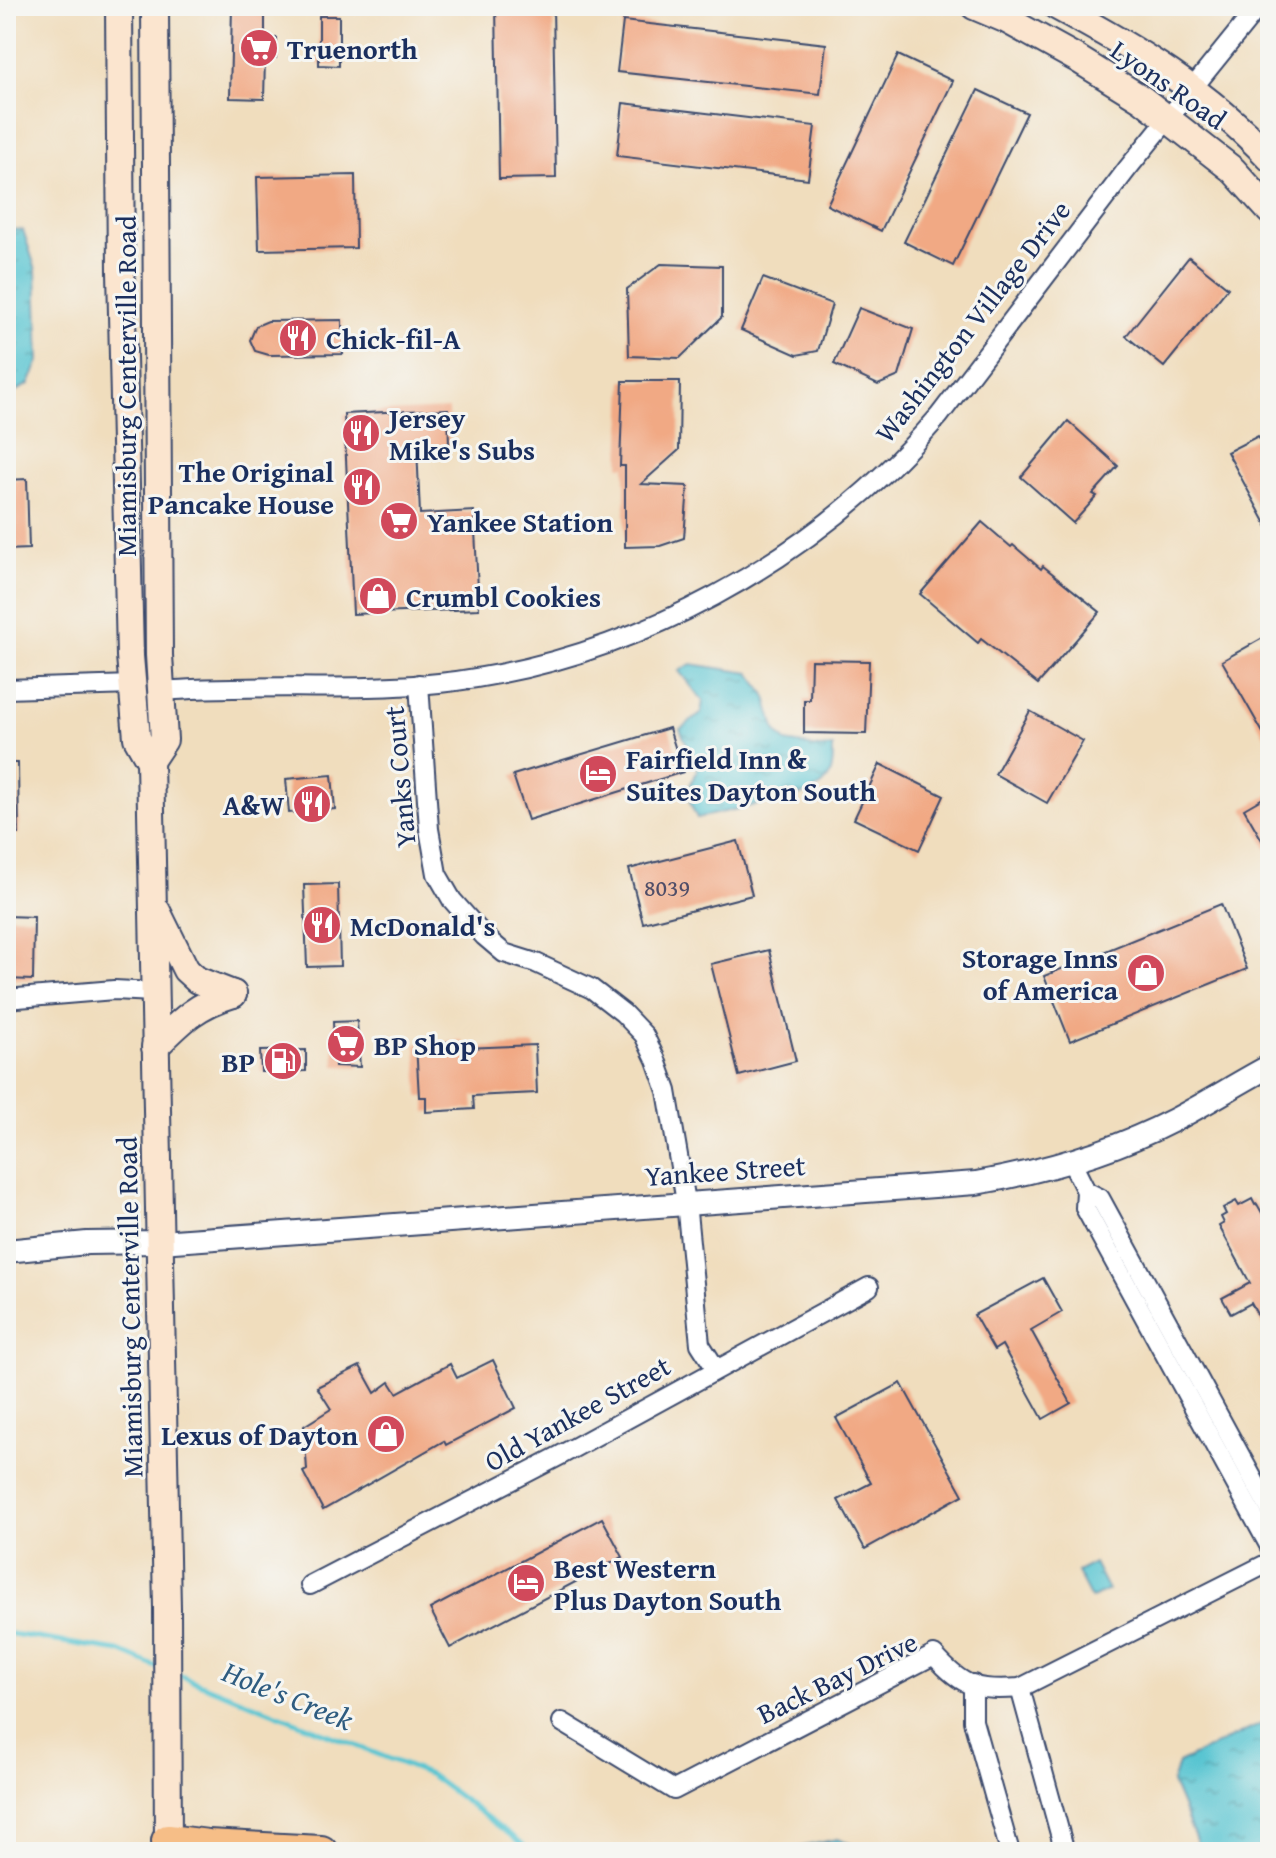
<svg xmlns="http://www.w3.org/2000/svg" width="1276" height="1858" font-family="'Gentium Book Plus',serif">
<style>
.water{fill:url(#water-ripples);stroke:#3a7a98;stroke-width:2}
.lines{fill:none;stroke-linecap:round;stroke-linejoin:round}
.stream{stroke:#59c5d1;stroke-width:5}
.building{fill:#f1a984}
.minor-casing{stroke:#3b496c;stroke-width:22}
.tertiary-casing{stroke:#3b496c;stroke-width:26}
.secondary-casing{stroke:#3b496c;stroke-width:30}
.motorway-casing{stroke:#3b496c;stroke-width:36}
.minor{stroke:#fff;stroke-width:18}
.tertiary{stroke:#fff;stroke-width:22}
.secondary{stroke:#fbe5cf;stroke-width:26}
.motorway{stroke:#f6be87;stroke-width:32}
.labels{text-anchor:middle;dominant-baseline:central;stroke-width:6;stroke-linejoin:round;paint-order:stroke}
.number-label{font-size:24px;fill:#504e68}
.poi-label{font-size:28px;font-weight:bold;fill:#1b2f5e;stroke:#f6f6f2;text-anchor:start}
.street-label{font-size:28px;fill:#1b2f5e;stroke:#f6f6f2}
.water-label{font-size:30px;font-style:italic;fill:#2e5c80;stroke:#f6f6f2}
</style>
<defs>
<pattern id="water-ripples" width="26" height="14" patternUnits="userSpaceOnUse" patternTransform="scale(2)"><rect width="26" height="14" fill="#59c5d1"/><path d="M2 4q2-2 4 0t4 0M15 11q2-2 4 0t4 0" fill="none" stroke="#49a0ad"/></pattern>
</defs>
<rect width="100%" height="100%" fill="#f6f6f2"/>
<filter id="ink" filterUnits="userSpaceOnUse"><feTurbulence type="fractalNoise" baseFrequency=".0125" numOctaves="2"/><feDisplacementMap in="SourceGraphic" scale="16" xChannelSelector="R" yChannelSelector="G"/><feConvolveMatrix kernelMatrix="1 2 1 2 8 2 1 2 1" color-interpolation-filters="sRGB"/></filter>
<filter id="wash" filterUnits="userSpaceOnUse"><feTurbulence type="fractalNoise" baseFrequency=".006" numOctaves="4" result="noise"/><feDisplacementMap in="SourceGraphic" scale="32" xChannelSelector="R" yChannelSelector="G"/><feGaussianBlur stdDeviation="1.8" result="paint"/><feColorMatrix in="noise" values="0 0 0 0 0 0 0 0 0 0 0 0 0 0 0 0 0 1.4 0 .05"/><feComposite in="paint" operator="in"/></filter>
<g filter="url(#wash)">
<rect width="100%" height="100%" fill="#f0ddbd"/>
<g class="water">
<polygon points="6,229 23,230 36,270 39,361 29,384 9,395 6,395"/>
<path d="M691,664L750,673L765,694L776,732L786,742L819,748L833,747C833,771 833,782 809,793L697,818C686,794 685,792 698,769L680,729L701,714L703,701L679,671Z"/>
<polygon points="1094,1563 1108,1590 1091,1599 1077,1572"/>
<polygon points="1270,1720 1270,1852 1201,1852 1172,1783 1178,1763"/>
<polygon points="837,1839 862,1848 864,1852 779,1852"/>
</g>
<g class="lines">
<g class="stream">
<polyline points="6,1633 119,1651 159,1668"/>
<polyline points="176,1674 430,1775 524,1845 529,1852"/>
</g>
</g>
<g id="blocks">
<g class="building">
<polygon points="232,6 265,6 265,38 277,38 276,58 265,58 264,99 230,98"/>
<polygon points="496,6 553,6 556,178 499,179"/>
<polygon points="319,16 339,16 339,66 319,65"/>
<polygon points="623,21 826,44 820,94 617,72"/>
<polygon points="898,55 953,81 881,231 827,205"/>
<polygon points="978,90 1027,113 953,266 904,242"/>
<polygon points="623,103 815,126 808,179 617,156"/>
<polygon points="355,175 356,248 259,250 257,177"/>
<polygon points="1189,257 1228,288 1164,367 1126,336"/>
<polygon points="661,264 722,266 722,317 680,358 629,356 627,289"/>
<polygon points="763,278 832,304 818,351 797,355 741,330"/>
<polygon points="859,308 913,329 899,376 878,385 834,364"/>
<polygon points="342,320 342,334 347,334 347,347 342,348 343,354 269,355 255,351 250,340 256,326 268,321"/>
<polygon points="623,381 680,381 679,450 641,484 688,486 684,538 660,546 625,547 625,466 620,466"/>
<polygon points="448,409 449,446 417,447 420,514 474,511 479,609 353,614 344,414"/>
<polygon points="1068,421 1118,466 1093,494 1097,496 1073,523 1021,477"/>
<polygon points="1258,436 1270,459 1270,531 1227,452"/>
<polygon points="27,479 29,549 6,550 6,480"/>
<polygon points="982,522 1011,547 1013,545 1041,569 1043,566 1100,612 1038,684 981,639 978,643 920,594"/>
<polygon points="1270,634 1270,745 1222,661"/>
<polygon points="811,660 869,661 866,734 804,733 804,700 810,700"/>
<polygon points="1030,711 1083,741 1047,803 995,774"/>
<polygon points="669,728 683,772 528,820 513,775"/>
<polygon points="6,763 18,763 19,834 6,834"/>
<polygon points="880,764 944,796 919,850 854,819"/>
<polygon points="332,775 335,809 289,813 286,779"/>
<polygon points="1270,794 1270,854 1244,809"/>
<polygon points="738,841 752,895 643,923 629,869"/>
<polygon points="338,884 340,966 307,967 304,885"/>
<polygon points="1221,904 1247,969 1070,1041 1044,976"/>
<polygon points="6,916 34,917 33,980 6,979"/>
<polygon points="769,950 796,1061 739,1076 711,964"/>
<polygon points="357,1021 360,1067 335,1066 333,1022"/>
<polygon points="464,1041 465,1048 535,1045 537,1093 473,1096 474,1109 426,1112 426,1097 419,1097 416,1044"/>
<polygon points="306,1050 306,1071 261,1072 260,1051"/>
<polygon points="1252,1199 1255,1205 1257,1204 1270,1227 1270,1338 1251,1303 1231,1314 1222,1298 1250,1283 1219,1226 1224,1223 1221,1217 1226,1214 1223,1208 1236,1201 1239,1206"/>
<polygon points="1043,1278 1062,1312 1031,1330 1071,1403 1043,1419 1002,1345 994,1350 974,1315"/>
<polygon points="493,1360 516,1408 446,1445 444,1441 323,1510 303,1472 307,1470 304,1426 331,1409 317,1387 360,1366 375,1393 390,1382 397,1393 450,1364 457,1378"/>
<polygon points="901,1383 963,1495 865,1549 838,1500 871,1483 836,1418"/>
<polygon points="602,1518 623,1557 450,1648 430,1609"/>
</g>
</g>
</g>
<g filter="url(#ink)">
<use href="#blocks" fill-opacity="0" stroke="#3b496c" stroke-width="2"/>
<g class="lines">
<defs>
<g id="minor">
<polyline points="419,684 429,829 437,874 452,900 484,936 504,953 536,963 592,989 623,1013 644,1035 656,1060 667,1091 686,1202 700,1344 716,1369"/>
<polyline points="6,689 133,685"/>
<path d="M161,691C254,683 347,692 439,683C631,662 814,561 939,416L1128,168L1259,6"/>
<polyline points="6,999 114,990 154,992"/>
<polyline points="1071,1161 1086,1191 1085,1208 1270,1547"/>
<polyline points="1086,1191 1100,1198 1270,1510"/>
<polyline points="310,1585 559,1456 869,1287"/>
<polyline points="973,1684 973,1721 1010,1852"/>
<polyline points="1020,1688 1065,1852"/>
<path d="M562,1722L674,1790L934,1655C963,1688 977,1691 1020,1688L1270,1562"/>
</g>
<path id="tertiary" d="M6,1251L87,1243L160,1242L976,1183C1045,1171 1112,1152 1174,1120C1207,1103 1238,1083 1270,1066"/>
<g id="secondary">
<polyline points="119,6 121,272 130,656 137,738 150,761 167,1608 168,1852"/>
<polyline points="974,6 1007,20 1076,58 1142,99 1233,170 1270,211"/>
<path d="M1056,6C1136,49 1207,91 1270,158"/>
<polyline points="150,761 164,740 159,655 155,6"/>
<polyline points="157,911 186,970 197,980 233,994"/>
<path d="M155,1047C182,1020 196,1005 233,994"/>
</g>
<polyline id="motorway" points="168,1841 208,1846 321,1852"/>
</defs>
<use href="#minor" class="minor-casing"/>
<use href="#tertiary" class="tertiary-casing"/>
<use href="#secondary" class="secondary-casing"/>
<use href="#motorway" class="motorway-casing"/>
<use href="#minor" class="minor"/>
<use href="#tertiary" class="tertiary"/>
<use href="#secondary" class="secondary"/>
<use href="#motorway" class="motorway"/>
</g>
</g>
<defs>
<symbol id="supermarket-disc" viewBox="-11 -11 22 22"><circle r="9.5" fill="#d1495b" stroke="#f6f6f2"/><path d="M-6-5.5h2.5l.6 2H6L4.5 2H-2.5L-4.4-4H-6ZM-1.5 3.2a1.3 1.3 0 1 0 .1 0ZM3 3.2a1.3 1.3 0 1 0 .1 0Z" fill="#fff"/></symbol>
<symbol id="restaurant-disc" viewBox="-11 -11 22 22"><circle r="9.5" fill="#d1495b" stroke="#f6f6f2"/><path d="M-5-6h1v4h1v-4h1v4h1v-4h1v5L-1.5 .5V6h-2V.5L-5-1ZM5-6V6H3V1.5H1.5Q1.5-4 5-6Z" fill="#fff"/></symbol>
<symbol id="shop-disc" viewBox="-11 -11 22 22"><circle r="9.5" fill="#d1495b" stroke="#f6f6f2"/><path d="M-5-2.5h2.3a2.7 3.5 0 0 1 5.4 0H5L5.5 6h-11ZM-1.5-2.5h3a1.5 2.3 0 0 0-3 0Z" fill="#fff"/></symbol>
<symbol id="hotel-disc" viewBox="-11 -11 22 22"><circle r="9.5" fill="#d1495b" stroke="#f6f6f2"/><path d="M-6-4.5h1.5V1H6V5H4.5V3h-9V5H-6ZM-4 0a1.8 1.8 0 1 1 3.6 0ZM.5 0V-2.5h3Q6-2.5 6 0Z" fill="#fff"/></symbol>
<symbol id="fuel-disc" viewBox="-11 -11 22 22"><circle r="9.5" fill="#d1495b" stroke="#f6f6f2"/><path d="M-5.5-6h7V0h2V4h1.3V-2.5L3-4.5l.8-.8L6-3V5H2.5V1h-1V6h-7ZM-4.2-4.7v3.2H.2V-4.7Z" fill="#fff"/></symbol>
</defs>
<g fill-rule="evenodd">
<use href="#supermarket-disc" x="237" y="26" width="44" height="44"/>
<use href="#restaurant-disc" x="276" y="316" width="44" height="44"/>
<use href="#restaurant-disc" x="339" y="411" width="44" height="44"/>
<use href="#restaurant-disc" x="340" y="465" width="44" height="44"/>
<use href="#supermarket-disc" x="377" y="499" width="44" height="44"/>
<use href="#shop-disc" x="356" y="574" width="44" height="44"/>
<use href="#hotel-disc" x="576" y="752" width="44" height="44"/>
<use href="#restaurant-disc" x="290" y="782" width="44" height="44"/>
<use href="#restaurant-disc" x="300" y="903" width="44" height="44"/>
<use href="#shop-disc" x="1124" y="951" width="44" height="44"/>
<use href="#supermarket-disc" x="324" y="1022" width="44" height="44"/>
<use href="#fuel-disc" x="261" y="1039" width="44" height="44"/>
<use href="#shop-disc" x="364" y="1412" width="44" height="44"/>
<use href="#hotel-disc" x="504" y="1561" width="44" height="44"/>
</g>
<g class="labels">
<g class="number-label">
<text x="667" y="887">8039</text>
</g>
<g class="poi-label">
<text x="287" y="48">Truenorth</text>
<text x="326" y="338">Chick-fil-A</text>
<text x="389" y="417">Jersey<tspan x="389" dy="32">Mike's Subs</tspan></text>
<text x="334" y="471" text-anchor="end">The Original<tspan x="334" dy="32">Pancake House</tspan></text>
<text x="427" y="521">Yankee Station</text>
<text x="406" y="596">Crumbl Cookies</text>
<text x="626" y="758">Fairfield Inn &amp;<tspan x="626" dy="32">Suites Dayton South</tspan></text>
<text x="284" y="804" text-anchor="end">A&amp;W</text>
<text x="350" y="925">McDonald's</text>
<text x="1118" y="957" text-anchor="end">Storage Inns<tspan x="1118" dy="32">of America</tspan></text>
<text x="374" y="1044">BP Shop</text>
<text x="255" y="1061" text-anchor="end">BP</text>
<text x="358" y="1434" text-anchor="end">Lexus of Dayton</text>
<text x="554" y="1567">Best Western<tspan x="554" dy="32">Plus Dayton South</tspan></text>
</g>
<g class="street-label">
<text transform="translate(1169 84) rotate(35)">Lyons Road</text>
<text transform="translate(972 321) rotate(-52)">Washington Village Drive</text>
<text transform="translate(125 386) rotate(-90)">Miamisburg Centerville Road</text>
<text transform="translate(399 777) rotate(-95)">Yanks Court</text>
<text transform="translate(725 1170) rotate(-4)">Yankee Street</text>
<text transform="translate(129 1307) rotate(-91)">Miamisburg Centerville Road</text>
<text transform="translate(577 1413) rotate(-29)">Old Yankee Street</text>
<text transform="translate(837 1677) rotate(-26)">Back Bay Drive</text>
</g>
<g class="water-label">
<text transform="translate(288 1695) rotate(22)">Hole's Creek</text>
</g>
</g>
<rect width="1276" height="1858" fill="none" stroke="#f6f6f2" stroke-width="32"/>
</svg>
